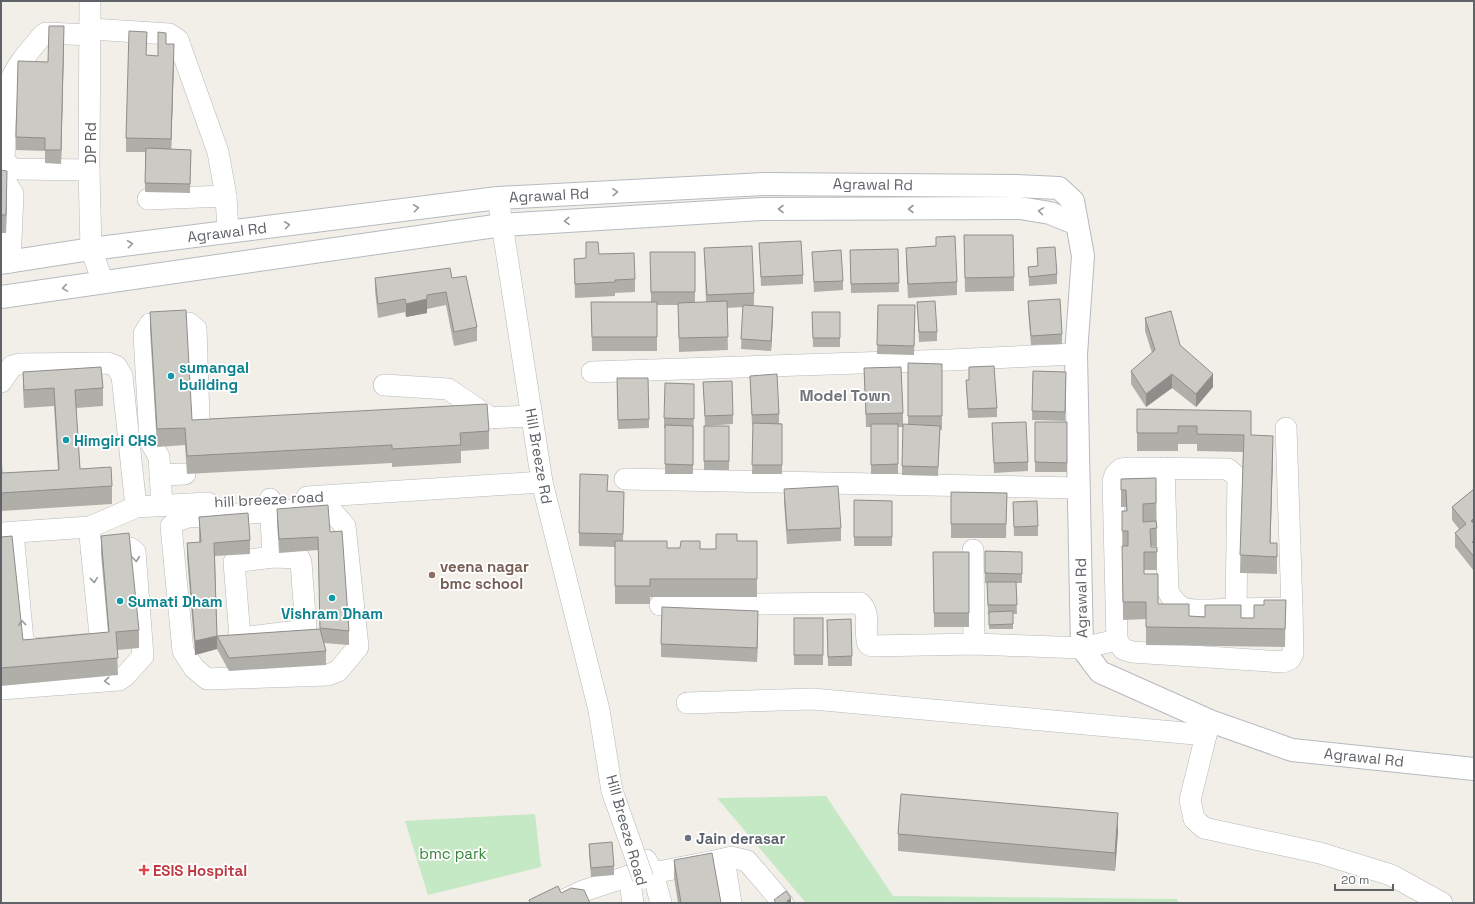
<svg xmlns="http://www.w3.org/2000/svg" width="1475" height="904" font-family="'Space Grotesk',sans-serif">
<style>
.green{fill:#c5e8c5}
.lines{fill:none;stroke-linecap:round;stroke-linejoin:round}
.street-casing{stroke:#b5b8bc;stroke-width:22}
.secondary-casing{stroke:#b6babf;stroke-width:24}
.street{stroke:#fff;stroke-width:21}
.secondary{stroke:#fff;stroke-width:22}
.street-bridge-casing{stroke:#b5b8bc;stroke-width:22;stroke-linecap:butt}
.street-bridge{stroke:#fff;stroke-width:21}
.wall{fill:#afaea9}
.shaded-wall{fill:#8f8d8a}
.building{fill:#cccac5;stroke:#8f8d8a}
.oneway{stroke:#979a9d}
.culture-dot{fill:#0f9aa8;stroke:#fff;stroke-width:1.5}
.education-dot{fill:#8d6e63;stroke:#fff;stroke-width:1.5}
.worship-dot{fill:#6b7280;stroke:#fff;stroke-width:1.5}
.health-dot{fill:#e0444e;stroke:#fff;stroke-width:1.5}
.labels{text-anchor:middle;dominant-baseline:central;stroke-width:3.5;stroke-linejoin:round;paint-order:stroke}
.street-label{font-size:15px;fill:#5f6368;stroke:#fff}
.culture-label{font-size:15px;font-weight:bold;fill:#0d838f;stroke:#fff;text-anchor:start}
.education-label{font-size:15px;font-weight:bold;fill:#785e54;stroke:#fff;text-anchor:start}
.worship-label{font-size:15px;font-weight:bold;fill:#5b616d;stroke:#fff;text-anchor:start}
.park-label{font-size:15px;fill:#348238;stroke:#fff}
.health-label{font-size:15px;font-weight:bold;fill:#be3a42;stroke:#fff;text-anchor:start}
.neighbourhood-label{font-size:16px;font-weight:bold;fill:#70757a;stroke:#fff}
</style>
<rect width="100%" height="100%" fill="#f1efe8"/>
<g class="green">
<polygon points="826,796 893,896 1177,899 1178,903 806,903 717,798"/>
<polygon points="535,814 541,867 428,895 405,821"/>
</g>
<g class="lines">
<defs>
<g id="street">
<polyline points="90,1 89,170 91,249 103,282"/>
<polyline points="91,29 169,34 178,40 218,152 226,196 228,232"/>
<path d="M89,170L14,169L7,164L4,159C5,140 4,94 11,79C18,63 31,49 42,36L46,33L91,35"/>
<polyline points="1,182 7,184 13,194 10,262"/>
<polyline points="498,198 542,482 599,710"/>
<polyline points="148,199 226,196"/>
<polyline points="592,372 950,360 1076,354"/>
<polyline points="1,382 12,366 19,364 108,363 116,366 122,376 136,507"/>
<polyline points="384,385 448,389 491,418"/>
<polyline points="458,419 532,416"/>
<path d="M1164,468L1168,591C1171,597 1174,602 1180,606C1189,613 1222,609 1234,609"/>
<polyline points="160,475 185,474"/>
<polyline points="625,479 1079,488"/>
<polyline points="307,497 542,482"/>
<polyline points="270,499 273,557 299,558 301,562 306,630 240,638 234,562 273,557"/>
<path d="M162,505L159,457L150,441L144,334L150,324L189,323L196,329L199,419C203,431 210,430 221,429"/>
<polygon points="329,508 345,526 358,647 338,671 328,675 207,679 194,668 183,651 171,526 177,521 188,517"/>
<polyline points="1,533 90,527 136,507 208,503"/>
<polyline points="13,533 23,641 28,646 34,649 91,644 97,641 100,635 90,536"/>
<polyline points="973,550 974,644"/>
<path d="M660,605L860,603C872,613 863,631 868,644L872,646L974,644L1082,648L1117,640L1113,481L1115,475L1121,469L1130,468L1228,469L1238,478L1236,609L1292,608L1286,428"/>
<polyline points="1117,640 1123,649 1132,652 1283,662 1290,659 1293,653 1292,608"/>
<polyline points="1,689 119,680 125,676 143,656 135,552 130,548 91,550"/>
<polyline points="687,703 813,699 1206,735"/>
<polyline points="1209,723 1190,800 1194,819 1204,828 1320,853 1391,875 1442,903"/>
<polyline points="724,859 731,857 747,861 783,903"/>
<polyline points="646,860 653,873 661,903"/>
<polyline points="558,903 583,891 629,876"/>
<polyline points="633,903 629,876 653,873 724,859 731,903"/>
</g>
<g id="secondary">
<polyline points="1,263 91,249 498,198 764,184 1016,186 1059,188 1073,201 1083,256 1076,354 1082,648 1100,672 1210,721 1292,750 1474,769"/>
<polyline points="1,297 502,225 761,209 1020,208 1050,213 1077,224"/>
</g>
</defs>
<use href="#street" class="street-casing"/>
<use href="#secondary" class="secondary-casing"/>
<use href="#street" class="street"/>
<use href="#secondary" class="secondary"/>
<defs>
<polyline id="street-bridge" points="599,710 612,791 643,878"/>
</defs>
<use href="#street-bridge" class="street-bridge-casing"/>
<use href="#street-bridge" class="street-bridge"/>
</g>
<g class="wall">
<polygon points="64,40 61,164 45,163 45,151 16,150 16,137 48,62"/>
<polygon points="166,44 174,58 171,149 191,150 190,193 145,192 145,152 126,152 126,138 146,55 158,56"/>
<polygon points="1,170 7,188 6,233 1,233"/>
<polygon points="964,235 1014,277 1014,291 965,292"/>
<polygon points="936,237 957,282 957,295 908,298 906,262 906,248 936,246"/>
<polygon points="586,242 599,254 635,279 635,292 615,293 615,296 575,298 574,259 586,258"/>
<polygon points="759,243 803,275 803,284 761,286"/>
<polygon points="704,248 754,293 754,306 773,317 771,351 741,349 743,307 727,308 728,350 679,352 678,305 657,305 657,351 592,351 591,302 651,302 650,252 695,252 695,302 706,302"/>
<polygon points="1037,248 1057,274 1057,284 1029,286 1028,267 1038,266"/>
<polygon points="898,249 899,292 851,293 850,250"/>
<polygon points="812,252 843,281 843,290 814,292"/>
<polygon points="375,278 452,278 477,327 477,341 454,346 446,305 427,309 427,313 406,317 405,312 378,318 375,291"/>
<polygon points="1028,301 1062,334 1062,344 1031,345 1028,310"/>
<polygon points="917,302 937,332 937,341 919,342"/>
<polygon points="878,305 915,305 914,355 877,354"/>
<polygon points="150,312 192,420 489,431 489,449 461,451 461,463 392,467 392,463 187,474 185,445 157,447 150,330"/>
<polygon points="812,312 840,312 840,347 813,347"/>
<polygon points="1145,318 1180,345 1213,387 1196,407 1172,388 1146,407 1131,384 1131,371 1152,353 1145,331"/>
<polygon points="908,363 942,364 942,430 940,430 938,476 902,475 902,466 908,425"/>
<polygon points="969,367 997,408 997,417 968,418 966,380 969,380"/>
<polygon points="864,368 903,413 903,427 898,427 898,474 871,474 871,427 866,427"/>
<polygon points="1033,371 1066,372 1065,421 1032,420"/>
<polygon points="23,372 103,388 103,406 76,408 80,469 112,486 112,504 1,511 1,454 2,473 58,470 54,406 24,408 23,390"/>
<polygon points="750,376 779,414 779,423 782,424 782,474 752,474 753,425 752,425"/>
<polygon points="617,378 649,419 649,428 618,429"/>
<polygon points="703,382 733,415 733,424 705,426"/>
<polygon points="694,393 693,474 665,474 665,428 664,428 664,418"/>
<polygon points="1137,409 1251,435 1273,453 1270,543 1277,543 1277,574 1240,573 1243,452 1197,451 1197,444 1178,444 1178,451 1137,451"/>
<rect x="1035" y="422" width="32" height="50"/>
<polygon points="992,423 1028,462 1028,471 994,473"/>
<rect x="704" y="426" width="25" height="44"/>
<polygon points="1156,478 1157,546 1150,546 1151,547 1157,552 1157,570 1144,570 1144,574 1158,604 1189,616 1254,618 1264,605 1286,600 1285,647 1146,645 1146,619 1123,620 1122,511 1126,511 1126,507 1121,507 1121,479"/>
<polygon points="784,489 841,528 841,541 787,544 784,502"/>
<polygon points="1474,489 1474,571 1455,547 1455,533 1459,529 1452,520 1452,507"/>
<polygon points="608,491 624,492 623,541 667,548 700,549 716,549 737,541 757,541 757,597 650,597 650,604 615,604 615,547 579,546 579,533"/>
<polygon points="951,492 1007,493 1006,538 951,538"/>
<polygon points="854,500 892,501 892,546 854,546"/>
<polygon points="1013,502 1038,526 1038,536 1014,536"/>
<polygon points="277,509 330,532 349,631 349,645 324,643 326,651 326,665 229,671 217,649 195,655 187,557 187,543 199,542 199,517 250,540 250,554 215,556 217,636 320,629 318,550 279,553 277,522"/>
<polygon points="101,536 139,630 139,648 117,650 118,675 1,686 1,537 23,640 108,632 101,554"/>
<polygon points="985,551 1022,552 1022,583 1016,583 1017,614 1013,614 1013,629 989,629 989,615 988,615 987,583 985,583"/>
<polygon points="933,552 969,552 969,627 934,627"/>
<rect x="794" y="618" width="29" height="47"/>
<polygon points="827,620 852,656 852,666 828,666"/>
<polygon points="758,625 757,662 661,657 661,644"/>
<polygon points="1118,831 1115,871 898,851 898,834"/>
<polygon points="589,844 614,866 614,875 591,877 589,853"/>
<polygon points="674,860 721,903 678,903 674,878"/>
</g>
<g class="shaded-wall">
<polygon points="64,26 64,40 61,164 61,150"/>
<polygon points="174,44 174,58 171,153 171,139"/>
<polygon points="7,171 7,188 6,233 6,215"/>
<polygon points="427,299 427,313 406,317 406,304"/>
<polygon points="773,307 773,317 771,351 771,341"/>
<polygon points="1172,374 1172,388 1146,407 1146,394"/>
<polygon points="1213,374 1213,387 1196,407 1196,394"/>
<polygon points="1273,436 1273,453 1270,560 1270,543"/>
<polygon points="1474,518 1474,532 1471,521"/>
<polygon points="758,611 758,625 757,662 757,648"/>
<polygon points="217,636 217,649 195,655 195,641"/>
<polygon points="1118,813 1118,831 1115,871 1115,853"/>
<polygon points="791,898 791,903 787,903 787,901"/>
</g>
<g class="building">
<polygon points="49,26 64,26 61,150 45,150 45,138 16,137 18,61 48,62"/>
<polygon points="129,31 147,32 146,55 158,56 158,32 166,33 166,44 174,44 171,139 126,138"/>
<polygon points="146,148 191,150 190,184 145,183"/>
<polygon points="1,170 7,171 6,215 1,215"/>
<polygon points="964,235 1013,235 1014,277 965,278"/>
<polygon points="955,236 957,282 908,284 906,248 936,246 936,237"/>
<polygon points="801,241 803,275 761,277 759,243"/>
<polygon points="586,242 598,242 599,254 634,253 635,279 615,280 615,282 575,284 574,259 586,258"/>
<polygon points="752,246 754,293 707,295 704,248"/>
<polygon points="1055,247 1057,274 1029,277 1028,267 1038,266 1037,248"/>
<polygon points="898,249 899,283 851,284 850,250"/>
<polygon points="841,250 843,281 814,282 812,252"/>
<polygon points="650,252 695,252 695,292 651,292"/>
<polygon points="450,268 452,278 466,276 477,327 454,332 446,292 427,295 427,299 406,304 405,299 378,304 375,278"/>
<polygon points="1060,299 1062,334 1031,336 1028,301"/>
<polygon points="727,301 728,337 679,338 678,303"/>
<polygon points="935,301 937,332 919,332 917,302"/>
<polygon points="591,302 657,302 657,337 592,337"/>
<polygon points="743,305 773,307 771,341 741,339"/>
<polygon points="878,305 915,305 914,346 877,345"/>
<polygon points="186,310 192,420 487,404 489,431 460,433 461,445 392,449 392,445 187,456 185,428 157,429 150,312"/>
<polygon points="1171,311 1180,345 1213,374 1196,394 1172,374 1146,394 1131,371 1155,350 1145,318"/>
<polygon points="812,312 840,312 840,338 813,338"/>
<polygon points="908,363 942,364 942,416 908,416"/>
<polygon points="994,366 997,408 968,409 966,380 969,380 969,367"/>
<polygon points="101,367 103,388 75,390 80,469 111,467 112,486 1,493 1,454 2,473 59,470 54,388 24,390 23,372"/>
<polygon points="901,367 903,413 866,414 864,368"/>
<polygon points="1033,371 1066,372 1065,412 1032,411"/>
<polygon points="777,374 779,414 752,415 750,376"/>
<polygon points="617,378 648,378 649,419 618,420"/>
<polygon points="732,381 733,415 705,416 703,382"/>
<polygon points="665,383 694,384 694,419 664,418"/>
<polygon points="1137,409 1251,411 1251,435 1273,436 1270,543 1277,543 1277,557 1240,555 1244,435 1197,434 1197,426 1178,426 1178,433 1137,433"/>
<polygon points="1026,422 1028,462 994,463 992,423"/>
<polygon points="1035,422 1067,422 1067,463 1035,462"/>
<polygon points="753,423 782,424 782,465 752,465"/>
<polygon points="871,424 898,424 898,464 871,465"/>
<polygon points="903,424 940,426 938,467 902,466"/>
<polygon points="665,425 693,426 693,465 665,464"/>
<rect x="704" y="426" width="25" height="35"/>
<polygon points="580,474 608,475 607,491 624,492 623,534 579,533"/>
<polygon points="1156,478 1156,503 1143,504 1143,522 1156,521 1157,528 1150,529 1151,547 1157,547 1157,552 1144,552 1144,574 1158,574 1158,604 1189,604 1189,616 1205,617 1205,605 1241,605 1241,618 1254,618 1254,605 1264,605 1264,600 1286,600 1285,629 1146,627 1146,602 1123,602 1122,546 1128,546 1128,531 1122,531 1122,511 1127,511 1126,490 1121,490 1121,479"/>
<polygon points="838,486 841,528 787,530 784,489"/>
<polygon points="1474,489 1474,518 1471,521 1474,524 1474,541 1472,542 1474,544 1474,557 1455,533 1466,524 1452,507"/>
<polygon points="951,492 1007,493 1006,524 951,524"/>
<polygon points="854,500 892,501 892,537 854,537"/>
<polygon points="1037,501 1038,526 1014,527 1013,502"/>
<polygon points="328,505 330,532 342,531 349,631 320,628 318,537 279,539 277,509"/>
<polygon points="248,513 250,540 214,543 217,636 195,641 187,543 201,542 199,517"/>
<polygon points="129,533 139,630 116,632 118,658 1,668 1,537 12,536 23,640 109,632 101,536"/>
<polygon points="716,534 737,534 737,541 757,541 757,579 650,579 650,586 615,586 615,541 667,541 667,548 680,548 681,541 700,541 700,549 716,549"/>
<polygon points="985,551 1022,552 1022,574 985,573"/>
<polygon points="933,552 969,552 969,613 934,613"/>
<polygon points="987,582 1016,582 1017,605 988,605"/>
<polygon points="662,607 758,611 757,648 661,644"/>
<polygon points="1013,611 1013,624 989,625 989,612"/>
<rect x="794" y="618" width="29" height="37"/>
<polygon points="851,619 852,656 828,657 827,620"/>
<polygon points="320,629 326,651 229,658 217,636"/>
<polygon points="901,794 1118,813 1115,853 898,834"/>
<polygon points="612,842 614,866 591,868 589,844"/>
<polygon points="712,853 721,903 681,903 674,860"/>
<polygon points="558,886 561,893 571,888 584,890 590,903 530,903 529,900"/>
<polygon points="786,891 791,898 787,901 788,903 776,903 774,900"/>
</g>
<defs><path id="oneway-chevron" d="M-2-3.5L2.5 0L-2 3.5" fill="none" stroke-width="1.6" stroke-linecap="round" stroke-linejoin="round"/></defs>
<g class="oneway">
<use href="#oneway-chevron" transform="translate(615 192) rotate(-3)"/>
<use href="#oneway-chevron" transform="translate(416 208) rotate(-7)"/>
<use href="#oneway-chevron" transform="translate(781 209) rotate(180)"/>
<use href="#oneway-chevron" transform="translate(911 209) rotate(180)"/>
<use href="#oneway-chevron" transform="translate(1041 211) rotate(-171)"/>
<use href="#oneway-chevron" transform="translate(567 221) rotate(177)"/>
<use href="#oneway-chevron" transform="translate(287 225) rotate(-7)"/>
<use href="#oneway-chevron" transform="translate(130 244) rotate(-7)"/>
<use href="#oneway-chevron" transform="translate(65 288) rotate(171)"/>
<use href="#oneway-chevron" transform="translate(136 559) rotate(85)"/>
<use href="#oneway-chevron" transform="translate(94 580) rotate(84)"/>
<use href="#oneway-chevron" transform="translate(22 623) rotate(-96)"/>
<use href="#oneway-chevron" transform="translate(107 681) rotate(176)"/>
</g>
<g class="culture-dot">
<circle cx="171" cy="376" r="4"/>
<circle cx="66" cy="440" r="4"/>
<circle cx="332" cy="598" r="4"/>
<circle cx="120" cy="601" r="4"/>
</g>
<circle class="education-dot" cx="432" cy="575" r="4"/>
<circle class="worship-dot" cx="688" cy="838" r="4"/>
<path class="health-dot" d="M142 864h4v4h4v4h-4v4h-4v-4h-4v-4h4z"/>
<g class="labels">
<g class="street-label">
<text transform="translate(90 143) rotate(-90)">DP Rd</text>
<text transform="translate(873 184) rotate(1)">Agrawal Rd</text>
<text transform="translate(549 195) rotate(-3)">Agrawal Rd</text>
<text transform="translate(227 232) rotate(-7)">Agrawal Rd</text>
<text transform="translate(539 456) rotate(80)">Hill Breeze Rd</text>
<text transform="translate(269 499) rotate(-3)">hill breeze road</text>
<text transform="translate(1081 598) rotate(-91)">Agrawal Rd</text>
<text transform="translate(1364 757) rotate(6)">Agrawal Rd</text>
<text transform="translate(627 830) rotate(74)">Hill Breeze Road</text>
</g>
<g class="culture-label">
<text x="179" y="367">sumangal<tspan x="179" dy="17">building</tspan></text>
<text x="74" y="440">Himgiri CHS</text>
<text x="128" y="601">Sumati Dham</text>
<text x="332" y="613" text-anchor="middle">Vishram Dham</text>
</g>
<g class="education-label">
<text x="440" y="566">veena nagar<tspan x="440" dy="17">bmc school</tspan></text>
</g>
<g class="worship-label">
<text x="696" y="838">Jain derasar</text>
</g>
<g class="park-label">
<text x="453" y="853">bmc park</text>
</g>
<g class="health-label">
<text x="153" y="870">ESIS Hospital</text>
</g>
<g class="neighbourhood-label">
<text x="845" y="395">Model Town</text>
</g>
</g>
<rect width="1475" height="904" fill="none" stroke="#5f6368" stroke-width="4"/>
<path d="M1335 884v6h58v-6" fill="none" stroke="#5f6368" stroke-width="2"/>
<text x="1341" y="884" font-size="12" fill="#5f6368" stroke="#ffffff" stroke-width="3" paint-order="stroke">20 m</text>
</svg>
